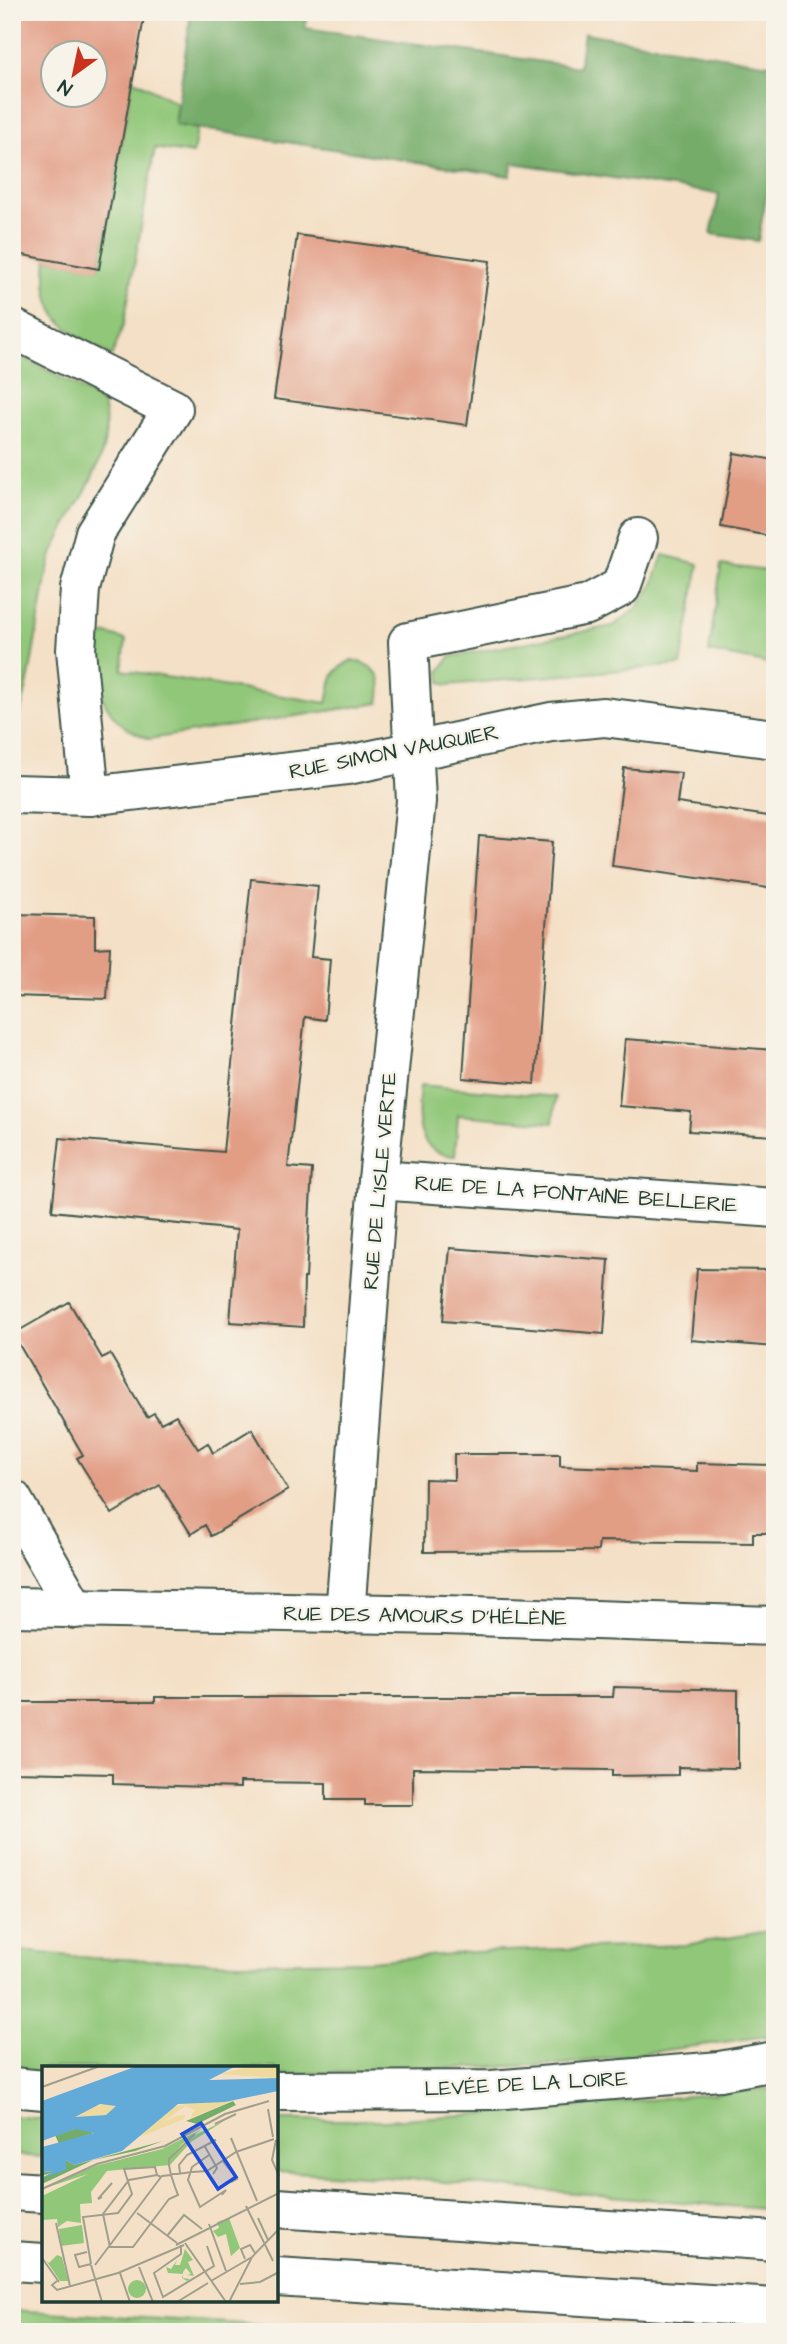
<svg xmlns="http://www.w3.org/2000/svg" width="787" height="2344" font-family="'Architects Daughter',sans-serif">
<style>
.green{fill:#91c779;stroke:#588256;stroke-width:2}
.forest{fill:#74ac69;stroke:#4a744e;stroke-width:2}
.building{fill:#e29d85;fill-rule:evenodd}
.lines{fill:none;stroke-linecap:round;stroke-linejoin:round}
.minor-casing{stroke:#3f554a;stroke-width:42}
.highway-casing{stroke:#3f554a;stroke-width:42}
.minor{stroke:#fff;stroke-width:38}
.highway{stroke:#fff;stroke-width:38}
.labels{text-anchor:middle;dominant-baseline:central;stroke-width:5;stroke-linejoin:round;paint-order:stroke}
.street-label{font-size:21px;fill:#1f3d34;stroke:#f7f3e8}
.inset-road{fill:none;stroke:#9f9f8c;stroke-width:2}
.view{fill:#1d4ed8;fill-opacity:0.15;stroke:#1d4ed8;stroke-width:3.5}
.inset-edge{fill:none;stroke:#1f3d34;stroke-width:3.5}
</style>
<rect width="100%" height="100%" fill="#f7f3e8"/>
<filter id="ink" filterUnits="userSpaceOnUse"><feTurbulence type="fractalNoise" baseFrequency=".0143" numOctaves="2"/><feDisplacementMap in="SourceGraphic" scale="14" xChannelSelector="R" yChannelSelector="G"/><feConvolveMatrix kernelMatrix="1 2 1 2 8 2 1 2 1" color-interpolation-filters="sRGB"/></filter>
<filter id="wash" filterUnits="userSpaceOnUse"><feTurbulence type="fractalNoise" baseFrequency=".00686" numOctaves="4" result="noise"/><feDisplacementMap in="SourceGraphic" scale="28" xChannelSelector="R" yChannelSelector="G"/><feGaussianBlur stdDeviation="1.57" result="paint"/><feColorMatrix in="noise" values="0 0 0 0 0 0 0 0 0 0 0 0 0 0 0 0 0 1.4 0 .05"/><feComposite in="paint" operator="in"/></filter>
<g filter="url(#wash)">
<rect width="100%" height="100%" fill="#f4e0c6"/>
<g class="green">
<path d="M133,79L177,103L175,125L197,129L193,154L155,148L124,323L112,356C66,330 40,319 47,259L99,268Z"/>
<path d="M19,354L93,396L103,405C118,460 70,507 52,555C46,572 44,590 41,608C34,646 28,699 12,734V388Z"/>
<polygon points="663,555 699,564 681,665 447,685 441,682 440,671 450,657 613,626 637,608 652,587"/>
<polygon points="721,565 775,572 775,665 709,652"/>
<path d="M107,634L126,640L122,670L327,703C332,680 329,672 352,660C379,666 384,678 379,703L149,739C136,733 123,728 113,715C98,696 76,647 107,634Z"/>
<path d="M420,1085L556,1097L553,1123L458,1115L455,1156C412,1154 418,1115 420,1085Z"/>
<polygon points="775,1930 775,2035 565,2064 277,2075 276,2068 44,2068 44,2074 12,2072 12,1950 92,1958 239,1963 371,1961 474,1952 685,1945"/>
<polygon points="775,2088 775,2210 398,2178 277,2171 277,2120 385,2120 526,2111"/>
<polygon points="12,2116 44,2119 44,2157 12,2155"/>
<polygon points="12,2310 371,2332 12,2332"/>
</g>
<polygon class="forest" points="191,12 308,12 305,28 579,67 584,33 775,65 775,149 758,241 711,234 719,194 513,163 510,176 175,125"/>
<g id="blocks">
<g class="building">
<path d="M12,12H145L99,269L12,253ZM52,52H94V94H52Z"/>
<polygon points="297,235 490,261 467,425 274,399"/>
<polygon points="734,453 775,460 775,537 721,527"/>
<polygon points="624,768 681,773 677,803 775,817 775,889 612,866"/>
<polygon points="479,836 552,842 535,1084 463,1078"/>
<polygon points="251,879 318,886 311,957 330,959 325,1020 305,1017 288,1167 312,1169 306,1278 304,1278 303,1327 230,1322 237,1230 52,1211 60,1138 223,1152"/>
<polygon points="12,914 95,916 95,948 110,947 107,999 12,996"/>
<polygon points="625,1039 775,1050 775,1136 689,1131 691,1112 619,1106"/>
<polygon points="450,1248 609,1260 604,1334 443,1321"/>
<polygon points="697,1269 775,1270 775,1347 691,1340"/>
<polygon points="69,1302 102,1358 110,1354 147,1417 154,1413 161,1423 176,1415 198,1449 208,1443 213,1453 252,1429 288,1490 211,1536 205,1525 191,1534 160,1485 112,1514 77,1458 83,1455 13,1334"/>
<polygon points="454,1454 560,1454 560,1466 697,1471 697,1463 775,1465 775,1533 753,1533 753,1543 599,1541 598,1551 424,1552 425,1479 454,1480"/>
<polygon points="614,1687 738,1690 738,1768 678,1767 678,1775 612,1776 612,1770 413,1768 413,1805 365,1805 365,1800 326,1800 326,1783 240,1782 240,1788 113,1784 113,1774 12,1772 12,1702 155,1702 155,1697 613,1697"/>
</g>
</g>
</g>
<g filter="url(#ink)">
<use href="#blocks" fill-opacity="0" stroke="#3f554a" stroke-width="2"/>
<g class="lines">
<defs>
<g id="minor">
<polyline points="12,328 173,409 95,533 80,589 76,650 90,796"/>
<polyline points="12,794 90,796 348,765 551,722 604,717 775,739"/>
<polyline points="378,1180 775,1208"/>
<polyline points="12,1499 75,1609"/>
<polyline points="12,1607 444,1615 775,1626"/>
<polyline points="345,1614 378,1180 416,801 408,642 587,605 621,587 638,538"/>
<polyline points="12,2087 44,2090"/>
<polyline points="276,2091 492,2090 720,2071 775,2061"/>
</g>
<g id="highway">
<polyline points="12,2191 44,2193"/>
<polyline points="276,2208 775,2241"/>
<polyline points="12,2261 44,2263"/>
<polyline points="276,2277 775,2308"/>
</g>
</defs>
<use href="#minor" class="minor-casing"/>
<use href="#highway" class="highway-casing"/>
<use href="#minor" class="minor"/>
<use href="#highway" class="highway"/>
</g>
</g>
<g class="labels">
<g class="street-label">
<text transform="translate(394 752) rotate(-11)">RUE SIMON VAUQUIER</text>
<text transform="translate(380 1181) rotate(-85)">RUE DE L'ISLE VERTE</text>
<text transform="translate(576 1194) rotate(4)">RUE DE LA FONTAINE BELLERIE</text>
<text transform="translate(425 1616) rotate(1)">RUE DES AMOURS D'HÉLÈNE</text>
<text transform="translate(526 2084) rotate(-3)">LEVÉE DE LA LOIRE</text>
</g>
</g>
<g transform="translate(42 2066)">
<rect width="236" height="236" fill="#f4e0c6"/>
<path d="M202,42L160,63L140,78L127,93L155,68L182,55L149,76L128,99L65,105L49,126L50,137L38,138L39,157L25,155L16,161L15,153L0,154V130L46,108L0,123L53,100L120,83ZM187,152L198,182L189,190L184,168L176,171L171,165L177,162L175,156ZM40,159L42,177L19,180L17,163ZM143,183L151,194L146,196L152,210L145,209L149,208L144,202L141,206V212L148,213L145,215L140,212L141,208L126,207L124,201L129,203L135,194L133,199H138ZM15,189L20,191L26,215H18L4,194L7,197ZM86 223a9 9 0 1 1 18 0a9 9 0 1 1-18 0Z" fill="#91c779"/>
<path d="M191,35L194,39L155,58L144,55ZM36,62L52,67L17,78L13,69ZM121,75L93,85L51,94L0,118V112L11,106L0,110V106L24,104H20L24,94L32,99Z" fill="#74ac69"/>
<path d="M209,0H236V12L178,8ZM159,34L191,35L148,52L153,44L143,40L120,57L134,50L143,49L142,53L98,71L128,42ZM65,38L74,40L64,49L33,51L45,42Z" fill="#eeda9e"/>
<path d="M95,0H194L167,14L236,12V25L183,36L136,38L80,85L32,99L24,94V104L0,112L12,105L0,106V81L52,67L33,63L0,75V35ZM58,38L74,40L64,49L33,51Z" fill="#62abd9" fill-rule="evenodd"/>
<path class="inset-road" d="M0,21L58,0M226,43L231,71M173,58L194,48M153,68L127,93V99L129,109L133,121L136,129L127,133L91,181H68L61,148L87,114L115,109L119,111L120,110L129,109L131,108H135L150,106L165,105L194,86L232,73M189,72L215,135M234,74L230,94L237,110M162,79L175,102L171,108M167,89L150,101L146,114L158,141L184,124L180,129M180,94L195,113L189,116M138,107L137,99L145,89L174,74L168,75M0,123L55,98L123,80L183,48L227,35M60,131L56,133L70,117M204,140L231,195M95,147L135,177M216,152L226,174M14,157L28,220M167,158L184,205M125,170L142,149L160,163M143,177L184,236M134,179L237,127M139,179V188L112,207L121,231L172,200L165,180M45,186L33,189L37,201L49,198M0,192L17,216M203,193L199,183L208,179L213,187M49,198L41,151L76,147L90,128L82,103L113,101L115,109M49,199L60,236M53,199L119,111M97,201L111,236M78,207L88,236M15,215L10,219L15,224L76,207L142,179M169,215L210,191M198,218L218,216L237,206M135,236L166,217M187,236L210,191L237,163"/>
<path class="view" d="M159,57L194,111L176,123L140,68Z"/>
<rect width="236" height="236" class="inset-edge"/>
</g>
<rect width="787" height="2344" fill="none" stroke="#f7f3e8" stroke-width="42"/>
<g transform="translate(74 74) rotate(213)"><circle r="33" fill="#f7f3e8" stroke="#a1aaa0" stroke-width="2"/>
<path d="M0-5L12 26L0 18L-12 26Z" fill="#c8321e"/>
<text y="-10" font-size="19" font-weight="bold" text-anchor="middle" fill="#1f3d34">N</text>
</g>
</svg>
